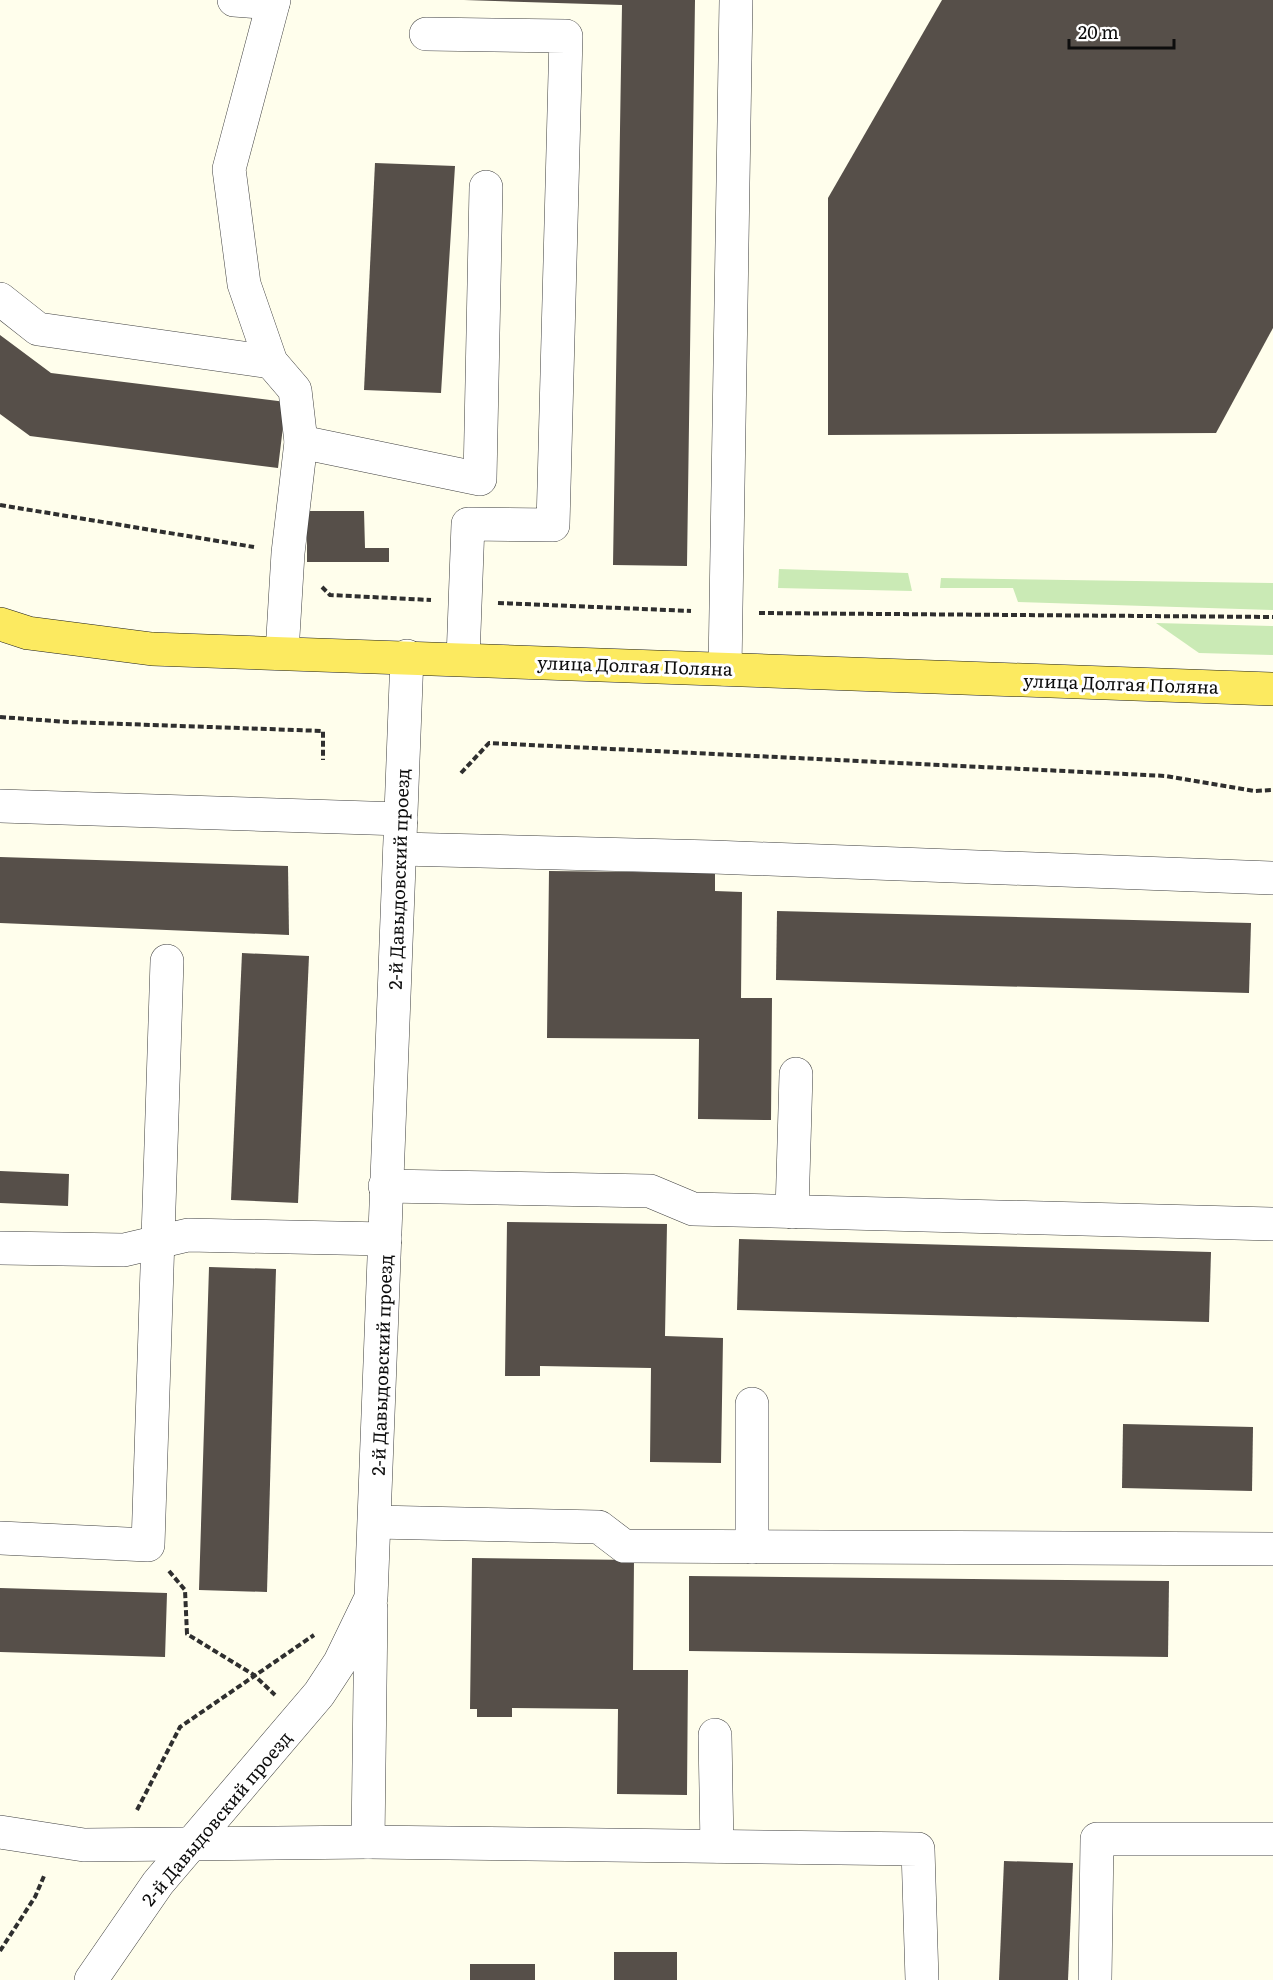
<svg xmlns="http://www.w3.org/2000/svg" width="1273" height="1980" font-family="Literata,serif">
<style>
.green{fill:#caeab5}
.building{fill:#564f49}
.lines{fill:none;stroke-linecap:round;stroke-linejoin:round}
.minor-casing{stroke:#404040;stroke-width:34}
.major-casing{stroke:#1e1e1e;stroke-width:34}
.path{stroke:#2f2f2f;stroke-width:4;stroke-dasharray:6 3;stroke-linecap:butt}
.minor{stroke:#fff;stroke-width:33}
.major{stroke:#fcea60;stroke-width:33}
.labels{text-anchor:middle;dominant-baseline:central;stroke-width:6;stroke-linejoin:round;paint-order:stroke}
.street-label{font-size:18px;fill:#0d0d0d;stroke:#fff}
</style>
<rect width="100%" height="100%" fill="#fffeec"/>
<g class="green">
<polygon points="779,569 908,573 912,591 778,588"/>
<polygon points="941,578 1273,583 1273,610 1018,602 1013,588 940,588"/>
<polygon points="1156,623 1273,626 1273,655 1199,653"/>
</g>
<g class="building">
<polygon points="464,0 695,0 687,566 613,565 622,5"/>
<polygon points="942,0 1273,0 1273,328 1216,433 828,435 828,198"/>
<polygon points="375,163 455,166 441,393 364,390"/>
<polygon points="0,335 51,373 286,402 278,468 30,436 0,414"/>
<polygon points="307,511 364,511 365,548 389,548 389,562 307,562"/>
<polygon points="0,857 288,866 289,935 0,923"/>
<polygon points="549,871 715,873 715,891 742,892 741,998 772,998 771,1120 698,1119 699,1039 547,1038"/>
<polygon points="777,911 1251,923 1249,993 776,980"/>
<polygon points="242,953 309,956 298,1203 231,1200"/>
<polygon points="0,1171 69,1174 68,1206 0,1203"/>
<polygon points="507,1222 667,1224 665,1336 723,1338 721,1463 650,1462 651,1368 540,1366 540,1376 505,1376"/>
<polygon points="739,1239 1211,1252 1209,1322 737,1310"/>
<polygon points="209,1267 276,1269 267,1592 199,1590"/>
<polygon points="1123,1424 1253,1427 1252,1491 1122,1488"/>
<polygon points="472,1558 634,1560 633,1670 688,1670 687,1795 617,1794 618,1709 512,1708 512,1717 477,1717 477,1709 470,1709"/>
<polygon points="689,1576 1169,1581 1168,1657 689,1651"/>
<polygon points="0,1588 167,1593 165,1657 0,1652"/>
<polygon points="1004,1861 1073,1863 1068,1980 999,1980"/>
<rect x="614" y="1952" width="63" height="28"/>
<rect x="470" y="1964" width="65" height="16"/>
</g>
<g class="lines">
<defs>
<g id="minor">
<polyline points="234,0 273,3"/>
<polyline points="274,0 229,169 244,284 271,362 295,390 301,442 288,553 282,653"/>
<polyline points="426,34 566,36 553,525 468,524 463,659"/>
<polyline points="0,299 38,329 271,362"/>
<polyline points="301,442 480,479 486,187"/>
<polyline points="725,669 736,0"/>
<polyline points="0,806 401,819"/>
<polyline points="400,849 713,857 1273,878"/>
<polyline points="385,1186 650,1191 693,1209 1273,1224"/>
<polyline points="792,1212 796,1074"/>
<polyline points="0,1248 124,1250 188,1235 385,1239"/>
<polyline points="752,1404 752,1547"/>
<polyline points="375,1522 599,1527 624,1546 1273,1549"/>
<polyline points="0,1538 148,1545 167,961"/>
<polyline points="371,1608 368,1842 918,1849 922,1980"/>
<polyline points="715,1735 717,1846"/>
<polyline points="0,1832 84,1845 368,1842"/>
<polyline points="91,1980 158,1883 319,1694 340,1662 371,1598 407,656"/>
<polyline points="1095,1980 1097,1839 1273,1839"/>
</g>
<polyline id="major" points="0,624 28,633 152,649 1273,689"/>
</defs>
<use href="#minor" class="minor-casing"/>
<use href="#major" class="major-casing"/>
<g class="path">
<polyline points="0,505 254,547"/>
<polyline points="322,587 330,595 431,600"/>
<polyline points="498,603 691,611"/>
<polyline points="759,613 1273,617"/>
<polyline points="0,717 68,722 323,731 323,760"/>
<polyline points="461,773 489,743 1166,776 1254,791 1273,790"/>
<polyline points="169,1571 185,1590 187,1634 254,1675 275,1695"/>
<polyline points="137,1810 180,1727 314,1635"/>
<polyline points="0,1951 35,1897 44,1876"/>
</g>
<use href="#minor" class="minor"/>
<use href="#major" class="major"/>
</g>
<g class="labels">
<g class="street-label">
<text transform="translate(635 665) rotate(2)">улица Долгая Поляна</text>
<text transform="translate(1121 683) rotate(2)">улица Долгая Поляна</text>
<text transform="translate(398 879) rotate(-88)">2-й Давыдовский проезд</text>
<text transform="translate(381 1365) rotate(-88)">2-й Давыдовский проезд</text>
<text transform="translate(216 1818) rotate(-50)">2-й Давыдовский проезд</text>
</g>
</g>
<path d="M1069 39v9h105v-9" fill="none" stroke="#0d0d0d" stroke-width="3"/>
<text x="1078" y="39" font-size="18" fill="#0d0d0d" stroke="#ffffff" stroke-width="4.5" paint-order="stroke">20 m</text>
</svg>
